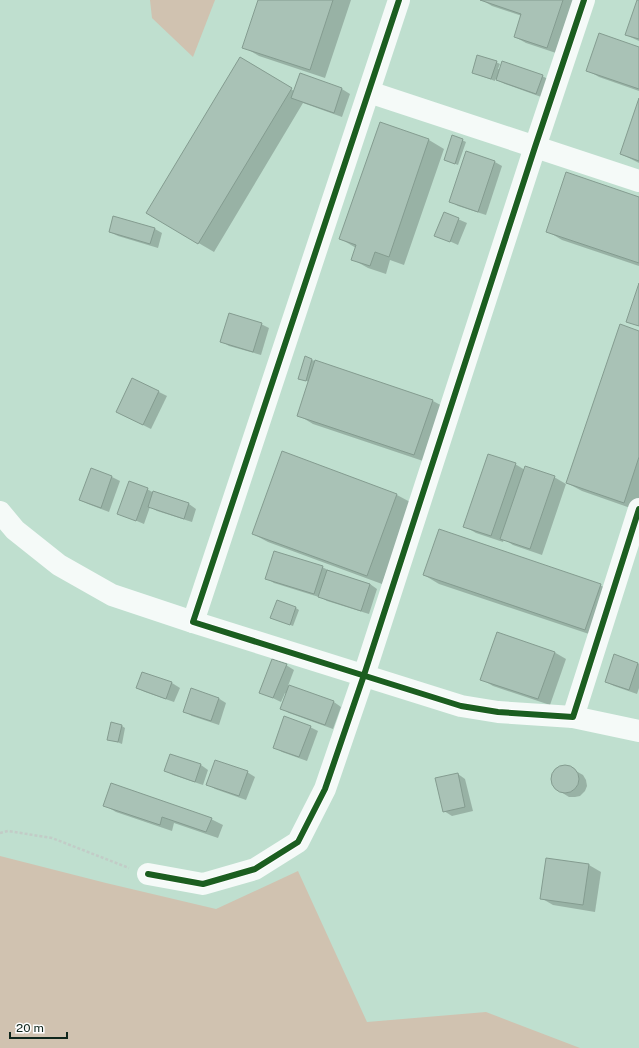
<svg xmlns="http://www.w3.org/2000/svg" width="639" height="1048" font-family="'Public Sans',sans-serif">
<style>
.green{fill:#d0c2b0}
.shadow{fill:#0003}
.building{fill:#a9c2b6;stroke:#849c90}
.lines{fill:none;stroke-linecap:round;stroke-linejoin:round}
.path{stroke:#c2ccc7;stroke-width:2.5;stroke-dasharray:3 2;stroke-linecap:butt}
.minor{stroke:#f5faf8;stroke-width:22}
.cycleway-casing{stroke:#fefefe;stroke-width:8}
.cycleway{stroke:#1b5e20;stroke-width:6}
</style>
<rect width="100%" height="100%" fill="#bfdfcf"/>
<g class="green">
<polygon points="150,0 215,0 193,57 152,18"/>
<polygon points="0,856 106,883 216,909 298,871 367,1022 486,1012 580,1048 0,1048"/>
</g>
<g class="shadow">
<polygon points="259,0 351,0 325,78 259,56 244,47"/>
<polygon points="482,0 577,0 559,54 526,43 515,37 522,16 492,6"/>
<polygon points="638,0 639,0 639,41 626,35"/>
<polygon points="639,48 639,91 599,77 587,70"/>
<polygon points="496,62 500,64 498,69 542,76 550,80 544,98 505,84 495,79 495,81 473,73"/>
<polygon points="255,67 294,91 300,75 342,89 350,94 342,117 303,103 214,252 147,213"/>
<polygon points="639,101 639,163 621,154"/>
<polygon points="380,123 429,140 444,149 404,265 390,260 386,274 368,268 352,259 356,248 341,239"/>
<polygon points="462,140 466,142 458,165 445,160"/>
<polygon points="495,162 502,166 486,215 458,206 450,201"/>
<polygon points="639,198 639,266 562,240 547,231"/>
<polygon points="444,213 467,223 458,245 436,235"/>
<polygon points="155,229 162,233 158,248 118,236 110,232"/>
<polygon points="261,324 269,328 261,355 229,346 221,341"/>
<polygon points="639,332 639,511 582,491 567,483"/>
<polygon points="306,358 433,401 448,409 429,463 313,424 298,415 309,382 299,378"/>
<polygon points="133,379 167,396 151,429 125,416"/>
<polygon points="515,464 525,470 554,477 566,484 542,555 513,545 504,539 503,542 476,533 464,526"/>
<polygon points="92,469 112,477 120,481 109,512 88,504 80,500"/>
<polygon points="147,489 154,493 189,504 196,509 192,522 157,511 150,507 144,524 118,513"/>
<polygon points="397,495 412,503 382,584 268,542 253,534"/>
<polygon points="322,567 330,571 370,584 377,589 369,614 327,601 322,598 274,583 266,578"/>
<polygon points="424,575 600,585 616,594 601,638 439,584"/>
<polygon points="296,608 299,610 293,626 275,619"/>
<polygon points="554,652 566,659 550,705 493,686 481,679"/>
<polygon points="615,656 639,664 639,688 637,694 614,686 606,682"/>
<polygon points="286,665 294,670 288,686 334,702 341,707 333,729 289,713 281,708 287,694 285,693 281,702 260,692"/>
<polygon points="143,673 172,683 180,688 174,702 145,692 137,688"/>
<polygon points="218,698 226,703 219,725 192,716 185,712"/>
<polygon points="122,726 125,728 122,744 109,739"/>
<polygon points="310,727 318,731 307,761 282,752 274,747"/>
<polygon points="171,755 201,765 208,770 203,785 173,775 166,771"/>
<polygon points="563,767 569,767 583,775 586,780 587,786 585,791 580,796 575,797 569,797 556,789 552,784 552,778 554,773 558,768"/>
<polygon points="247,772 255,777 246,800 215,789 207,784"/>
<polygon points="458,774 465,779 473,811 452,816 444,811"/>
<polygon points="104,805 211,819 223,825 218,838 174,823 172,831 116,812"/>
<polygon points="547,859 589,865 601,872 595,912 553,905 541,898"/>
</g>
<g class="building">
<polygon points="258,0 333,0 310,70 242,48"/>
<polygon points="480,0 563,0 547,48 514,37 521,14"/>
<polygon points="637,0 639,0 639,39 625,35"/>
<polygon points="599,33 639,47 639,89 586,71"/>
<polygon points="477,55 497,61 491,79 472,73"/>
<polygon points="240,57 292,88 198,244 146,213"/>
<polygon points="502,61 543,75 536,94 496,80"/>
<polygon points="300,73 342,88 334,113 291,98"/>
<polygon points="639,98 639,161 620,154"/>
<polygon points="380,122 429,139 389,257 375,252 370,266 351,260 356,245 339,239"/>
<polygon points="452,135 463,139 455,164 444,160"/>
<polygon points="466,151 495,161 478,212 449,202"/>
<polygon points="566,172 639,197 639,263 546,232"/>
<polygon points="444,212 459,218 450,242 434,236"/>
<polygon points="113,216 155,228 150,244 109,232"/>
<polygon points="639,283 639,326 626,322"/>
<polygon points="229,313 262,323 253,352 220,342"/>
<polygon points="620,324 639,331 639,457 624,503 566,483"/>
<polygon points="305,356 312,359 306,381 298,379"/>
<polygon points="315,360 433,400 414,455 297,416"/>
<polygon points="132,378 159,391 143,425 116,412"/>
<polygon points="282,451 397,494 367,576 252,534"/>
<polygon points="488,454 516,463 491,536 463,527"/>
<polygon points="525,466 555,476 530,549 500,539"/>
<polygon points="91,468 112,476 101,508 79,500"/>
<polygon points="129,481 148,488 136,521 117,514"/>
<polygon points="153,491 189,503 184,519 148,507"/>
<polygon points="439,529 601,584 585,630 423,575"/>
<polygon points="274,551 323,566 314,594 265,579"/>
<polygon points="327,570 370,584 361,611 318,597"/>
<polygon points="277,600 296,607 290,625 270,618"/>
<polygon points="497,632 555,652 538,699 480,680"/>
<polygon points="614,654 638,663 629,690 605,682"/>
<polygon points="272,659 287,664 273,698 259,693"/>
<polygon points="142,672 172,682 166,699 136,688"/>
<polygon points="289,685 334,701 325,725 280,709"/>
<polygon points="191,688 219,698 211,721 183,712"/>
<polygon points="284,716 311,726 299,757 273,748"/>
<polygon points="111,722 122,725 118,742 107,740"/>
<polygon points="170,754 201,764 195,782 164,771"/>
<polygon points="215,760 248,771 239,796 206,785"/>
<circle cx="565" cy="779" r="14"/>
<polygon points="458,773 465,807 443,812 435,778"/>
<polygon points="111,783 212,818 206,832 162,817 160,825 103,806"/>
<polygon points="546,858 589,864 583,905 540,899"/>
</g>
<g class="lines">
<polyline class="path" points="0,833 8,831 52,838 129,868"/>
<g class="minor">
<polyline points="399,0 193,622 461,706 498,712 573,717 639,509"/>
<polyline points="369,92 639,181"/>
<polyline points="0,512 15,530 59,565 112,595 193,622"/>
<polyline points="573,717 639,731"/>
<polyline points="148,874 203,884 255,869 298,842 325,789 364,675 535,147 584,0"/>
</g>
<defs>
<g id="cycleway">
<polyline points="399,0 193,622 461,706 498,712 573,717 639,509"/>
<polyline points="148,874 203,884 255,869 298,842 325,789 364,675 535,147 584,0"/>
</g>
</defs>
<use href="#cycleway" class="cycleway-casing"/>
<use href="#cycleway" class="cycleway"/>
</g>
<path d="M10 1032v6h57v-6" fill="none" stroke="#0f261c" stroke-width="2"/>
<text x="16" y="1032" font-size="12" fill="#0f261c" stroke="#fefefe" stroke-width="3" paint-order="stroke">20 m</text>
</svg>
